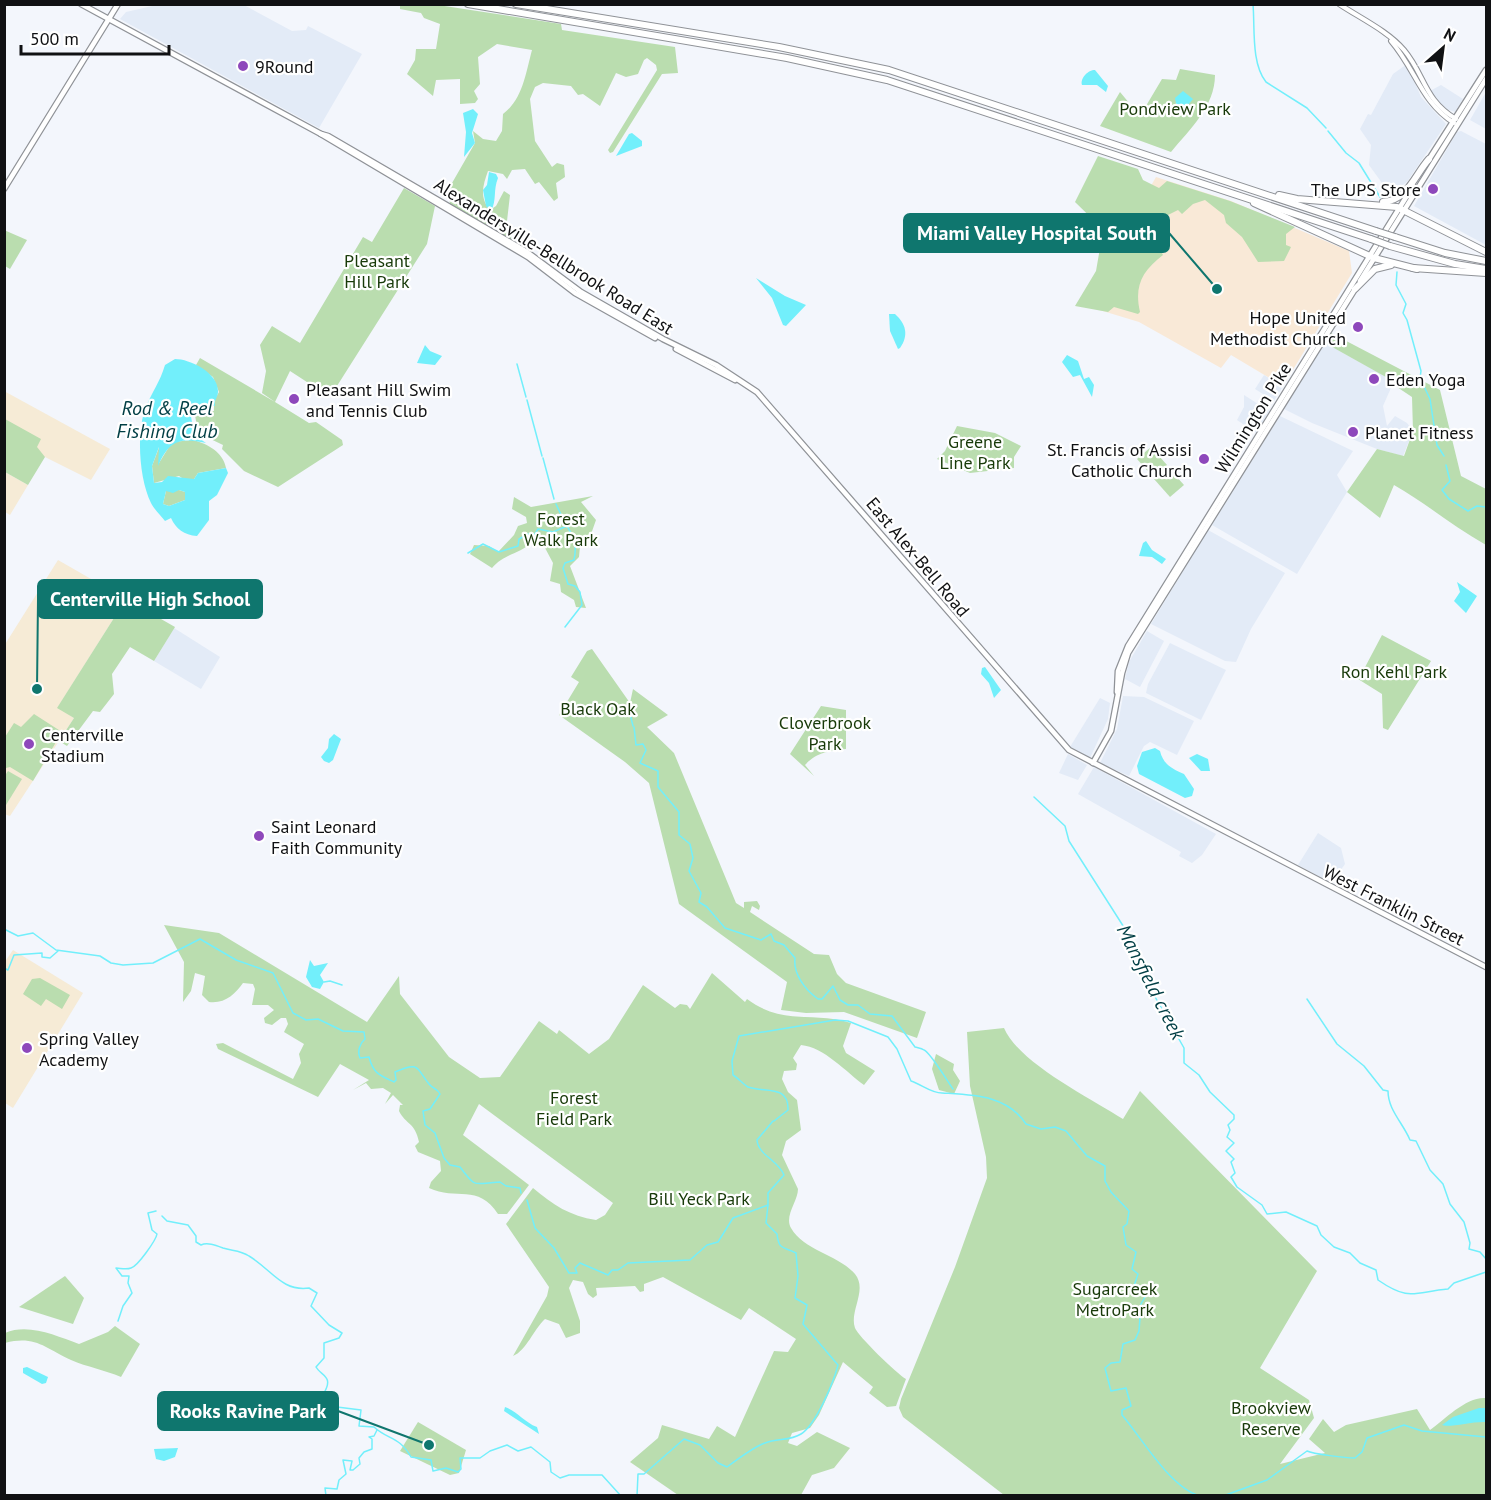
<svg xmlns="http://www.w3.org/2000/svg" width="1491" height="1500" font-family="'PT Sans',sans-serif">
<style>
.built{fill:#e3ebf7}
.education{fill:#f6ebd6}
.medical{fill:#f9e9d7}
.green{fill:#baddaf}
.water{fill:#72effb;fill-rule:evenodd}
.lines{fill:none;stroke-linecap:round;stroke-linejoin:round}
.stream{stroke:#72effb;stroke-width:1.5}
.secondary-casing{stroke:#8f9297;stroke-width:6}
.primary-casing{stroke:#8f9297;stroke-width:7}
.motorway-casing{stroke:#8f9297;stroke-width:8}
.secondary{stroke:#fff;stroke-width:4}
.primary{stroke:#fff;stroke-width:4.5}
.motorway{stroke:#fff;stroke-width:6}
.motorway-bridge-casing{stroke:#8f9297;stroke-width:8;stroke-linecap:butt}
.motorway-bridge{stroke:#fff;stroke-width:6}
.poi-dot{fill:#8e48bb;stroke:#fff;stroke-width:2}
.labels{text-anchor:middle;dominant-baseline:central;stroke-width:4.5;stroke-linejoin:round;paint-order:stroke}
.poi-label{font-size:18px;fill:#101113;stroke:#fff;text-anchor:start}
.park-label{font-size:18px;fill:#183a09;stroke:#fff}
.street-label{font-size:18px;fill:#101113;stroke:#fff}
.water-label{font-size:20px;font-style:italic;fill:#003e44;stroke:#fff}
.leader{fill:none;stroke:#0f766e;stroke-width:2}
.callout-dot{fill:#0f766e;stroke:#fff;stroke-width:2}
.callout{fill:#0f766e;stroke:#0f766e;stroke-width:2}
.callout-label{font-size:20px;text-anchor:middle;font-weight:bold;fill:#fff}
</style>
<rect width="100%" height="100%" fill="#f3f6fc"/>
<g class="built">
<polygon points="161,4 244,5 292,31 306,30 308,26 362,54 319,128 120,19 126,12"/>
<polygon points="1407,64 1421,97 1446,124 1407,182 1390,194 1369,165 1371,145 1360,129 1368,114 1371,115 1393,74"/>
<polygon points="1441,85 1463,99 1455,112 1443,108 1430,91"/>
<polygon points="1486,92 1486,129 1470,120"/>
<polygon points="1461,131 1486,144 1486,245 1414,206 1457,132"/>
<polygon points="1325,343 1394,381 1383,406 1387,426 1395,416 1407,423 1413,431 1403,456 1377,449 1312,423 1284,409"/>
<polygon points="1264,375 1283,386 1274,401 1255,389"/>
<polygon points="1244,395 1269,411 1256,433 1237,420 1244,407"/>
<polygon points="1280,416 1353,451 1337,475 1347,492 1297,574 1212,525"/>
<polygon points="1208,530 1285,573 1251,629 1236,662 1225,661 1151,624"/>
<polygon points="174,628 220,657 201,689 154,661"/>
<polygon points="1147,631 1164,641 1140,687 1125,679 1129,662"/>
<polygon points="1170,643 1226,670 1201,720 1146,693 1148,684"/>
<polygon points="1123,696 1144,697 1194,721 1177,755 1150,742 1144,746 1129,776 1100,763 1117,729"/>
<polygon points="1100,698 1110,703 1108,719 1090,758 1070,747"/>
<polygon points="1068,754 1087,765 1078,780 1059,773"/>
<polygon points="1094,767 1216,834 1202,855 1192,863 1179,856 1181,852 1078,794"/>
<polygon points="1318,833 1341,848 1345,864 1340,871 1332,866 1324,879 1298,865"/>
</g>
<g class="education">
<polygon points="4,391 110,449 91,480 5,437"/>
<polygon points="5,472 28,485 10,515 5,512"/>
<polygon points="58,560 126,599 58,707 74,718 10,816 4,814 4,646"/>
<polygon points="13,950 83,993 13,1108 5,1103 4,963"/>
</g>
<polygon class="medical" points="1156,177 1231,201 1349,251 1352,273 1283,386 1231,355 1221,368 1139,322 1083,305"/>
<g class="green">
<path d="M400,5H438L561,24L562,30L675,47L678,73L662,74L613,152L610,153L608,150L657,70L656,65L647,58L644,60L638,74L626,77L616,73L600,106L583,94L578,95L571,86L543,83L535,87L530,99L535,141L552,167L557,163L564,165L565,177L556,183L558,198L554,201L539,182L535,184L525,169L512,170L507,179L503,174L488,171C483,185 479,197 490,210L496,206L504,191L510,195L507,221L512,241C502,235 496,227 486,221V226L483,224L450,204L448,190L475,143L473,131L483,139L496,141L502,131L503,114C523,99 526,72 532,50L497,44L478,57L480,84L474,91L478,99L475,103L460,104V79L436,80L433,96L407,74L415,60L416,49H436L440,24L424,18L421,13L400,9Z"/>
<path d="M1180,69L1215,75C1215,106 1190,129 1171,152L1100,126L1120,92L1140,116L1162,79L1176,80Z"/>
<path d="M1098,156L1138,169L1143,180L1159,188L1167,181L1230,201L1295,227L1286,234V245L1291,247L1284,261L1258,262L1242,237L1226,223L1224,215L1205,200L1193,204L1182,214L1178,210L1152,223L1153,236L1163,255C1142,271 1134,286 1140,312L1138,314L1114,307L1108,312L1075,306L1096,271L1100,248L1104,245L1111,247L1116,242L1075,202Z"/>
<polygon points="404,188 435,206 427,244 330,397 290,371 275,402 309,423 316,422 342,440 343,445 278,487 244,471 222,449 223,445 198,433 195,415 197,411 214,411 214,401 219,392 213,377 196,365 200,358 275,402 262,393 266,371 260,345 272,326 300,343 363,237 372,242"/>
<polygon points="4,230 27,240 10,269 5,266"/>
<path d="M1331,333L1440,390L1461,476L1486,489V545C1454,527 1427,504 1394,485L1380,518L1347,492L1377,449L1404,456L1413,431L1412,397L1394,385L1393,381L1325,343Z"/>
<polygon points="5,419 41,439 37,447 45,457 28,485 5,472"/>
<polygon points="957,426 995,433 1021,446 1014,457 1014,468 970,473 937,459 945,451"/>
<path d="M193,440C208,444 223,452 226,468L198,473L194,479L185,480L179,476L154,483L152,466L160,445L159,463L172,442Z"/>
<polygon points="1151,447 1167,465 1153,477 1137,459"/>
<polygon points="1168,467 1184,485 1170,497 1154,479"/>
<polygon points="179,490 185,492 185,500 169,506 163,504 166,491"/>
<path d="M593,496L581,502L596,520L590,537L580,546L579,557L570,566L586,608L576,607L574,600L561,592L560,584L550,581L553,563L544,546L533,542C519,554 504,554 492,568L470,554L474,545L489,546L498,552L514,535L518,526L527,523L526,517L512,509L514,497L531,507Z"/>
<polygon points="126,599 175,627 154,661 130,647 112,674 114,694 100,712 93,711 67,746 59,741 74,718 57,708"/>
<polygon points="1382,635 1431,661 1388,730 1383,728 1382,694 1358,679 1362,674 1353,668 1363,671"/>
<polygon points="592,649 630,703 633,689 668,715 647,727 674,753 736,903 744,908 744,902 757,901 760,906 759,910 752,906 750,912 814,954 829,955 837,974 846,983 926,1012 917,1038 844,1012 806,1013 781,1010 787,982 679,904 649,783 625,762 559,715 579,682 571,677 587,651"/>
<path d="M821,706L846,710V749C829,751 817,752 805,765L814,776L790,754Z"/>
<polygon points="34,714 62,732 33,781 10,767 6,768 5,772 5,737 14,723 21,727"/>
<polygon points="8,771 22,779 6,805 4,777"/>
<path d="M164,925L219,933L367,1022L399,976L400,994L449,1057L480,1078L500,1077L539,1021L557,1034L559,1030L589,1054L609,1039L643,985L675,1008L680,1004L687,1005L690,1009L712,973L745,1002L747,999C783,1026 812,1011 851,1023L843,1046L846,1053L875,1071L864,1085C846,1072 824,1047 801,1045L793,1058L797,1064L796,1070L784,1071L782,1079L788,1092L797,1100L801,1130L786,1141L782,1155L798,1189C798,1201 784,1216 791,1228C804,1251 839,1255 855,1274C868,1290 849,1311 855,1328C858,1336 897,1374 906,1379L896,1406L887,1407L869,1393L873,1387L843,1362L819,1415L810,1428L792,1433L788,1443L797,1446L817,1432L850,1448L834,1468L812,1475L801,1495H678L630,1462L658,1438L662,1425L709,1439L717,1426L735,1437L774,1351L788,1352L796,1339L749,1308L741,1320L663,1277L644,1284V1291L640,1292L635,1286L596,1288L597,1295L593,1298L588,1294L583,1282L573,1280L569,1288L580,1321V1333L566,1338L559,1324L545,1319C534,1329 526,1351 513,1356L547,1296L549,1287L506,1224L533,1188C553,1205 570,1216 596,1220L605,1215L613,1203L479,1104L463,1135L529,1185L507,1214H498C478,1183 456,1201 429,1188L431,1182L441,1171L440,1161L418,1152L415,1146L419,1142C415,1122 406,1125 399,1111L400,1105H403L393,1095L385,1104L391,1093L383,1088L371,1089L366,1083L353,1090L369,1080L340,1064L318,1097L218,1049L216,1044L223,1043L293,1079L301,1063L299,1054L304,1044L284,1032L288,1024L286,1018H281L272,1025L265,1023L264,1018L274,1010L268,1005H252L255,989L253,984L243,983C235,994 225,1004 209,1002L202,995L205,976L195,973L191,991L183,1002L184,962Z"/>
<polygon points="40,978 70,995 62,1009 46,999 41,1006 23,994 32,979"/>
<path d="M1004,1028C1019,1063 1090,1098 1123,1119L1140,1091L1317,1271L1260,1368L1309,1400L1314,1418L1280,1464L1325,1453L1309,1439L1323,1419L1334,1432L1346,1425L1417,1409L1430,1430C1445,1419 1467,1396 1486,1398V1495H1004L903,1417L899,1408L901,1399L955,1267L987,1178L986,1157L970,1086L967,1032Z"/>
<polygon points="936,1054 954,1064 953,1070 960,1081 954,1094 939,1090 932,1069"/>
<polygon points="65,1276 84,1298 73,1324 19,1307"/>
<path d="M115,1326L140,1344L121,1377C105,1370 87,1367 71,1360C45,1348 35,1335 5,1343V1333C29,1323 56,1336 79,1344L108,1332Z"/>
<polygon points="418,1422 466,1450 459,1473 450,1475 400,1451"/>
</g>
<g class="water">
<path d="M1095,70L1108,86L1106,92L1097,85H1082C1080,78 1088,70 1095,70Z"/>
<polygon points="1183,91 1193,99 1187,106 1177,109 1175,98"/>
<polygon points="473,109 478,114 472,133 475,143 464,157 466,132 463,113"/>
<polygon points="632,133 642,141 642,146 616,156 629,134"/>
<path d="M489,172L496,174L498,178C493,190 497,200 491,211L486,206L483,190L487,185Z"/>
<polygon points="756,278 785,296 806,305 786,326 783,325 772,298"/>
<path d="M889,314H895C906,324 909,335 900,348L898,349L890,331Z"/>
<polygon points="425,345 430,351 442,356 435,365 417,363"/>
<polygon points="1067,355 1078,361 1084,379 1089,377 1094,385 1092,397 1080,375 1073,377 1062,362"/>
<path d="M175,359C190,359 219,373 218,392C218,397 214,400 215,406H193L190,410L194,435L206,443C179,437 169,441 158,466L159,447L152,466L154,483L162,482L168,476L194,479L198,473L226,468L228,473L217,495L209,501V520L197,536C184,535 176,529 171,518L165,521C161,516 154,509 151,503C139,479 136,431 146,407C152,392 160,382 165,365ZM179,490L185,492V500L169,506L163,504L166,491L173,493Z"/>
<polygon points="1146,541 1152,550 1166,559 1162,564 1152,557 1139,556 1143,543"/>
<polygon points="1457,582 1477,596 1466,613 1454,601 1460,592"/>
<polygon points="985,667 1001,690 994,698 989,683 981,674 982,668"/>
<polygon points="334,734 341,739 333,760 329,763 324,761 321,757 328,748 329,739"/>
<path d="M1155,748L1160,751C1163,764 1172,769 1184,774L1194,789L1192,796L1185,798L1139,774L1137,766L1142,752Z"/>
<polygon points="1197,754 1208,759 1210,771 1201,771 1189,758"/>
<polygon points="310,960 314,966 328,963 320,975 324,982 320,989 312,987 306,977"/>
<polygon points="27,1367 48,1377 46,1383 42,1384 23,1373 23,1368"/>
<path d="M505,1407C517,1411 524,1422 537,1427L539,1434L504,1411Z"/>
<path d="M1479,1408H1486V1422C1473,1421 1449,1428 1442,1425L1453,1417Z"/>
<polygon points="178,1448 175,1457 164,1461 156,1459 154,1449"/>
</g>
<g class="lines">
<g class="stream">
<path d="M1253,4C1255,28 1251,63 1266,82L1307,108L1326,128"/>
<polyline points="1328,131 1346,153 1359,163 1380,197"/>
<polyline points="1397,272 1396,285 1406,304 1403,313 1407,320 1421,371 1420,378 1430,399 1437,445 1444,456"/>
<polyline points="517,364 526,397"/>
<polyline points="527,400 542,456"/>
<polyline points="543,458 554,499"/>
<polyline points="1446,465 1450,481 1442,490 1449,499 1468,511 1477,506 1486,507"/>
<polyline points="556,504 566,525"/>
<path d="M468,553L483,544L499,552L518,546L519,539L528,534H535L538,529L553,532L567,526C575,539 577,546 574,560L565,563L563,568L568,584L575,586L580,592L582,605L565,627"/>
<polyline points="623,709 630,714 633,726"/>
<path d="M634,727L636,745L643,744L646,750L640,763L658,771V787L679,812V835L690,844L693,858L689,871L701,893L699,902L707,907L725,928L761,940L771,934L774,941L784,945L795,958C793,973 804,989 818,999H822L833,986L840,1000L848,1005H858L870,1014L892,1016L915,1047C918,1048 921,1048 924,1050C930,1052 948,1082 953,1089"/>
<path d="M1034,797L1065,826L1069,841L1134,943L1153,983L1154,995L1184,1048V1063L1199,1075L1210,1092L1234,1115V1119L1228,1125L1230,1130L1227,1137L1234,1143L1226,1151L1234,1159L1231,1162L1235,1173L1231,1177L1237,1187L1262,1205L1267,1214L1286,1212L1317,1226L1321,1235L1334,1247L1350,1253L1360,1263L1376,1270L1378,1280C1410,1302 1414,1292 1448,1289L1454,1283L1486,1272"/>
<path d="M4,929L18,936L33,933L56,950L100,956L111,963L123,965L153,963L200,939L236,960L273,973L293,1013L306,1020L318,1019L343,1031L364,1032L365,1039C360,1043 357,1051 360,1058L369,1057C373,1073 379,1075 394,1082L396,1080L395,1072C420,1061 416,1068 429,1084C433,1089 437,1088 440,1094L430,1109L423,1111L425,1125L435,1133L444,1158L450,1165L460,1167C477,1190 474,1183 500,1182L506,1186L520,1188L521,1193"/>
<polyline points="4,968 8,970 14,955 42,953 42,957 50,958 58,951"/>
<polyline points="324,982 330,981 342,985"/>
<polyline points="4,983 4,984"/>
<path d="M1307,999L1337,1044L1364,1066L1383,1090L1388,1091C1388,1110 1403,1123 1410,1140L1416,1141L1430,1170L1443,1184L1450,1204L1464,1222L1470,1243L1469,1249L1480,1252L1486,1259"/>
<path d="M774,1121L788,1110C789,1084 764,1093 748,1087C743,1084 738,1078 733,1075L732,1061L739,1036L835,1020L848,1021L888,1037L897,1049L911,1081C921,1084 931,1093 942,1093C974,1095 1007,1095 1026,1124L1041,1129L1055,1127L1066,1131L1087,1156L1105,1166V1181L1111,1192L1129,1211L1127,1224L1123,1227L1126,1245L1136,1252L1132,1269L1138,1274L1133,1289L1145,1297L1141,1304L1139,1331L1135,1340L1123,1344L1120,1362L1111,1363L1105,1368L1111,1391L1126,1388L1131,1406L1122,1410V1415C1142,1438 1170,1488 1200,1496"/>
<path d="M527,1200L535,1228L554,1248L569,1273H577L575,1268L580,1263L608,1275L612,1270H618L628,1263L690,1260L707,1245L718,1242L733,1218L768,1205V1193L784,1175C779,1161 758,1155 757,1140L773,1121"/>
<path d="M162,1216L167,1221L188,1225L196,1236V1242L201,1245C207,1242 215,1245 223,1248C232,1251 240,1250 249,1256C271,1269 282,1292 309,1288L317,1293L311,1306L329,1325L342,1333L339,1338L324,1343V1358L316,1367C321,1376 334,1376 324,1393L337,1407L361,1410L359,1426L374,1427C388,1440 399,1436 411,1457L431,1460L433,1471L446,1468L458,1472L461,1469L460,1458H480L490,1451L507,1445L518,1451L531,1447L550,1462L551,1472L560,1478L569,1475H602L621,1496"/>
<path d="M118,1321L123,1306L132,1293L128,1283L129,1276H122L116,1268C120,1268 126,1270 131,1268C138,1266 156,1240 157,1234L152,1230L148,1213L156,1211"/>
<polyline points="326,1496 325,1488 337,1489 339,1480 346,1474 343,1460 352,1461 350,1470 353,1470 360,1464 359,1458 364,1452 372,1449 372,1439 369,1437 374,1436 377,1430"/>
<path d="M637,1496L638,1474H644L684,1439L700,1445L718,1463L727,1467C735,1461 756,1446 765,1443C777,1438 790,1441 801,1434C816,1425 834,1381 838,1365L803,1324L807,1305L795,1298L798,1276L796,1253C783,1246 779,1251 777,1234L766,1223L768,1205"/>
<path d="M1223,1496L1267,1480L1307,1451C1313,1454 1346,1458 1355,1458L1362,1452L1367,1438L1404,1425L1422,1431L1486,1437"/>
</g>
<defs>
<g id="secondary">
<path d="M1339,4C1360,18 1388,31 1404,50C1425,75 1424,100 1456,119"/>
<path d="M1391,41C1416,70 1421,102 1454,123"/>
</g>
<g id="primary">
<polyline points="81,4 321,134 528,257 575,293 655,338"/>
<polyline points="321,134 328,136 527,252 581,292 663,339 716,365 757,392 1069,750 1486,967"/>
<polyline points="1428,161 1486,70"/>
<polyline points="4,189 118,4"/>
<polyline points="1360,281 1486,79"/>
<polyline points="676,349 735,380"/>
<polyline points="1117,692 1118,671 1128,646 1413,186"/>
<polyline points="1093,763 1111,731 1122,673 1128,653 1355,289"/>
</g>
<g id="motorway">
<polyline points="468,4 787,58 887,80 1371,239"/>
<polyline points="516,4 779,47 889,70 1376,231"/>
<polyline points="1279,195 1297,199 1397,207 1486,252"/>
<path d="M1383,202C1408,200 1414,176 1429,159"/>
<polyline points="1254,203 1374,258 1417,269"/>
<polyline points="1395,237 1445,253 1486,261"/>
<polyline points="1390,246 1455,264 1486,269"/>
<polyline points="1413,268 1486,273"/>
<polyline points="1355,289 1375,269 1391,265"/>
</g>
</defs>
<use href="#secondary" class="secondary-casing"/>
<use href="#primary" class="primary-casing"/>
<use href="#motorway" class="motorway-casing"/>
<use href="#secondary" class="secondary"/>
<use href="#primary" class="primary"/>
<use href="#motorway" class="motorway"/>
<defs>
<g id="motorway-bridge">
<polyline points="1376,231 1395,237"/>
<polyline points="1371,239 1390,246"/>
</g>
</defs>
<use href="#motorway-bridge" class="motorway-bridge-casing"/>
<use href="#motorway-bridge" class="motorway-bridge"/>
</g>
<g class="poi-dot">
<circle cx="243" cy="66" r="6"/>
<circle cx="1433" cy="189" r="6"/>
<circle cx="1358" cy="327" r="6"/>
<circle cx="1374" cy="379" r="6"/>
<circle cx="294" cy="399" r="6"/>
<circle cx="1353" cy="432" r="6"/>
<circle cx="1204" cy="459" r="6"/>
<circle cx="29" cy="744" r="6"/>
<circle cx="259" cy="836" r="6"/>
<circle cx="27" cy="1048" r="6"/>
</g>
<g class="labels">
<g class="poi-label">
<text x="255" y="66">9Round</text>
<text x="1421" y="189" text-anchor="end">The UPS Store</text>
<text x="1346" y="317" text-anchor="end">Hope United<tspan x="1346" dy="21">Methodist Church</tspan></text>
<text x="1386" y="379">Eden Yoga</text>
<text x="306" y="389">Pleasant Hill Swim<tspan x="306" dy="21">and Tennis Club</tspan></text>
<text x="1365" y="432">Planet Fitness</text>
<text x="1192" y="449" text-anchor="end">St. Francis of Assisi<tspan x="1192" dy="21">Catholic Church</tspan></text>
<text x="41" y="734">Centerville<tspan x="41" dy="21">Stadium</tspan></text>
<text x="271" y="826">Saint Leonard<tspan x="271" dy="21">Faith Community</tspan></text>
<text x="39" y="1038">Spring Valley<tspan x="39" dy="21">Academy</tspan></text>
</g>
<g class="park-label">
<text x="1175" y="108">Pondview Park</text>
<text x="377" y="260">Pleasant<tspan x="377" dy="21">Hill Park</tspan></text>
<text x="975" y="441">Greene<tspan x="975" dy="21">Line Park</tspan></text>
<text x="561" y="518">Forest<tspan x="561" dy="21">Walk Park</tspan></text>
<text x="1394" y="671">Ron Kehl Park</text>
<text x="598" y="708">Black Oak</text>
<text x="825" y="722">Cloverbrook<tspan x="825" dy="21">Park</tspan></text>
<text x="574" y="1097">Forest<tspan x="574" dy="21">Field Park</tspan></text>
<text x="699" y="1198">Bill Yeck Park</text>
<text x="1115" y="1288">Sugarcreek<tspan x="1115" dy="21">MetroPark</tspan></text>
<text x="1271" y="1407">Brookview<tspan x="1271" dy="21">Reserve</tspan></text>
</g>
<g class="street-label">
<text transform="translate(554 256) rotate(32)">Alexandersville-Bellbrook Road East</text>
<text transform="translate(1253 418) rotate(-58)">Wilmington Pike</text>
<text transform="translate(918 557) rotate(50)">East Alex-Bell Road</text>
<text transform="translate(1394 905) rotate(27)">West Franklin Street</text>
</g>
<g class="water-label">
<text x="167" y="408">Rod &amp; Reel<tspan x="167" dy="23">Fishing Club</tspan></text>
<text transform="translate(1151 982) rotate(63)">Mansfield creek</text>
</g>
</g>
<path class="leader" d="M1217 289L1169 233M37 689L38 599M429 1445L338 1411"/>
<g class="callout-dot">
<circle cx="1217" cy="289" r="6"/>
<circle cx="37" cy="689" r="6"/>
<circle cx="429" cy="1445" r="6"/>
</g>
<g class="callout">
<rect x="904" y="214" width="265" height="38" rx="6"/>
<rect x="38" y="580" width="224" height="38" rx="6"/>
<rect x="158" y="1392" width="180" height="38" rx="6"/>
</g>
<g class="callout-label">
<text x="1037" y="240">Miami Valley Hospital South</text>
<text x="150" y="606">Centerville High School</text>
<text x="248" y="1418">Rooks Ravine Park</text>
</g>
<rect width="1491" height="1500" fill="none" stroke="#101113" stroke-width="12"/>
<g transform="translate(1443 48) rotate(28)" stroke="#ffffff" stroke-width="4.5" paint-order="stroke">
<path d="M0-4.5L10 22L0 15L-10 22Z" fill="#101113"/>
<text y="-9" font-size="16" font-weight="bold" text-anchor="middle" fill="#101113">N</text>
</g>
<path d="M21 45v9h148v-9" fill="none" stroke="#101113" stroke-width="3"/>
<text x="30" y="45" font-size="18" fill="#101113" stroke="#ffffff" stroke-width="4.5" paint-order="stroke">500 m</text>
</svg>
